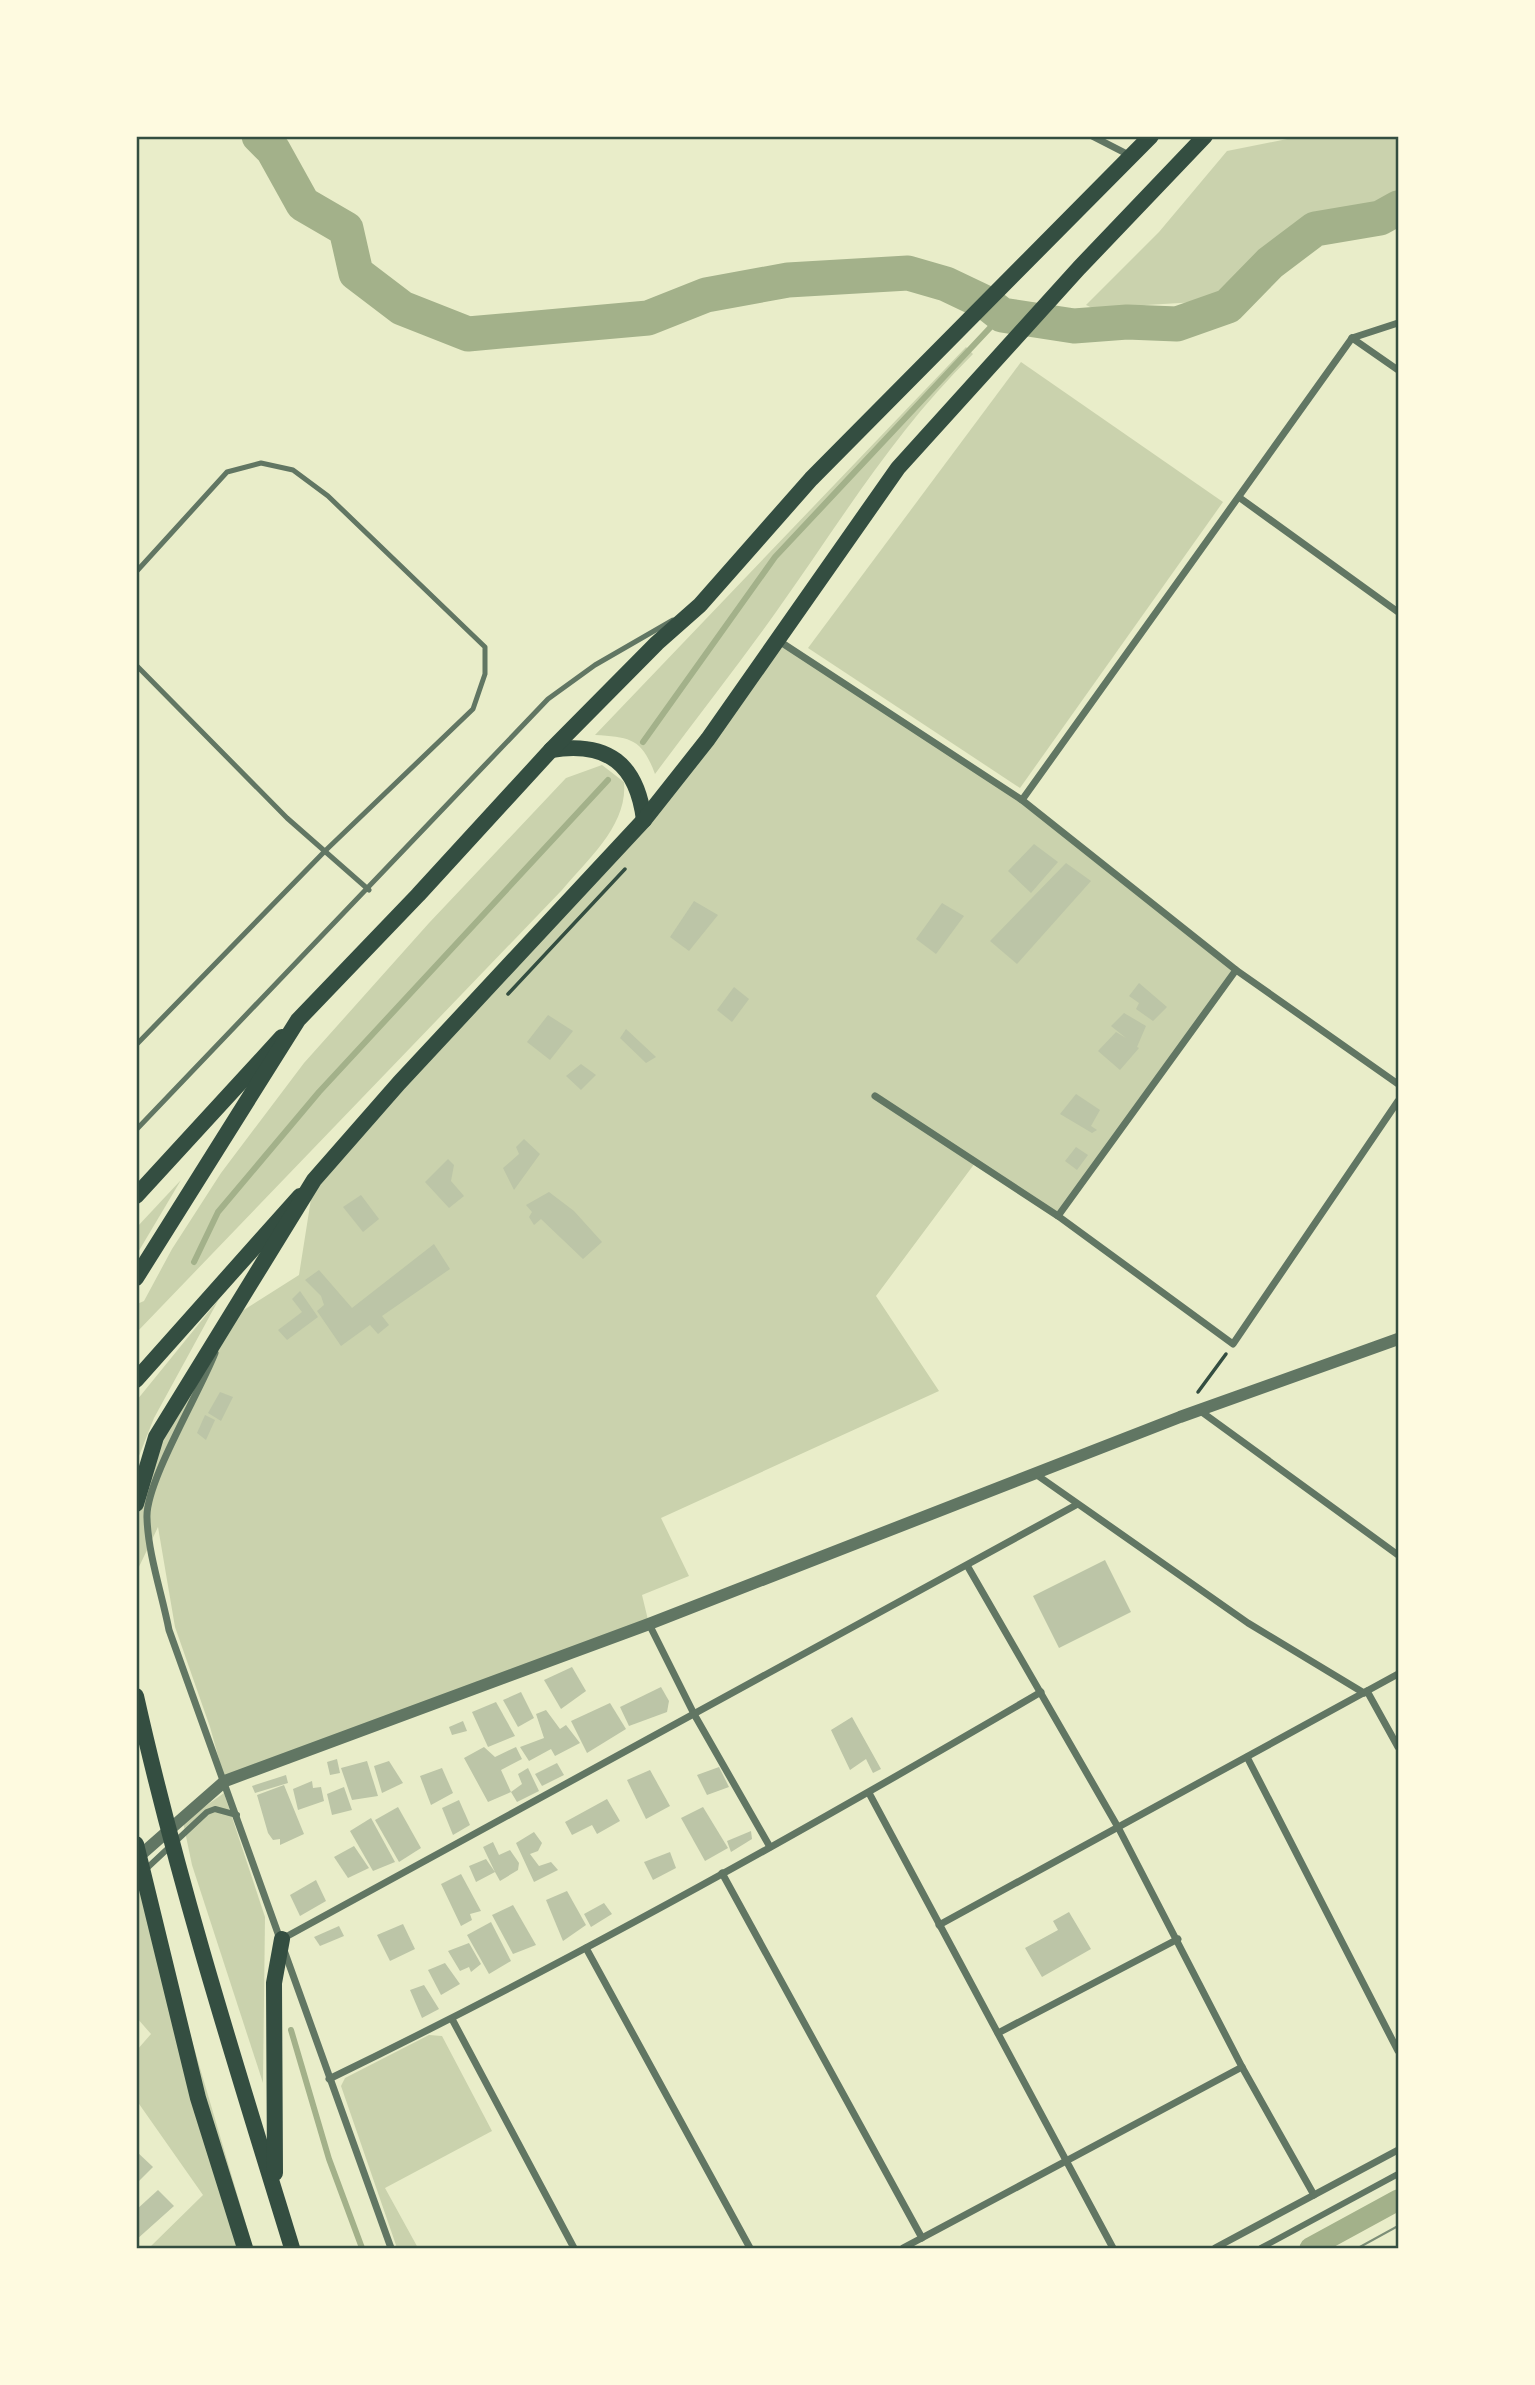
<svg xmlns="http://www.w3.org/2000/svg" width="1535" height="2385" font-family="Helvetica,sans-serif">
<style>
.green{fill:#cad2ad}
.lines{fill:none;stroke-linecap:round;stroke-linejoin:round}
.stream{stroke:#a3b18a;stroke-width:6}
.canal{stroke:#a3b18a;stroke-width:21}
.river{stroke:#a3b18a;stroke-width:35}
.building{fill:#bcc5a7}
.path{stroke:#344e41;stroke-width:3.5}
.service{stroke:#617663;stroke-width:5}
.pedestrian{stroke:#617663;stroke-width:6}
.minor{stroke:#617663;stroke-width:7}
.tertiary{stroke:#617663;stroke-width:12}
.primary{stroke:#344e41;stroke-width:16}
.trunk{stroke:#344e41;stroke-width:16}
.tram{stroke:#7c8e77;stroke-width:2}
.neatline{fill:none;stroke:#344e41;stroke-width:2.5}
</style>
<rect width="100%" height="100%" fill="#e9edc9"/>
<g class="green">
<polygon points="1297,137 1398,137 1398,194 1381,202 1293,224 1214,301 1146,305 1107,315 1086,305 1159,232 1227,151"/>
<path d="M966,347L973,354C892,434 841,521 776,612C737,667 695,720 655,774C642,739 631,737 595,735Z"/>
<polygon points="1021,362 1223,502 1020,788 808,648"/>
<polygon points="776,639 1022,800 1236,970 1059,1213 975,1163 876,1296 939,1391 661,1518 689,1576 642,1595 649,1624 225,1781 210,1727 175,1627 158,1527 137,1571 137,1504 156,1437 228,1320 299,1275 314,1180 609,861"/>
<path d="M602,765L624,782C628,825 588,859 562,890L137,1332V1304L144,1301L172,1249L221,1173L304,1063L429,923L566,778Z"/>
<polygon points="181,1180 137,1254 137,1227"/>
<polygon points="219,1299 154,1418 137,1461 137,1400"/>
<polygon points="224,1793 265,1917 263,2083 192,1865 183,1822"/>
<polygon points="136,1888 147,1888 253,2248 149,2248 203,2195 137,2101 137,2050 151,2034 137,2018"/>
<polygon points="429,2035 442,2036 492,2131 385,2188 418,2248 397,2248 341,2086 345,2078"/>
</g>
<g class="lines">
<g class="stream">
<polyline points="643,742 775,557 1002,315"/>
<polyline points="194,1262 218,1212 319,1092 608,780"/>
<polyline points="291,2030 329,2159 362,2248"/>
</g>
<polyline class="canal" points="1310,2248 1398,2200"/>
<polyline class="river" points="259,136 273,150 303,204 346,229 356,273 402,308 468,334 648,318 706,295 788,280 908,273 946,284 988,304 1002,315 1074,326 1127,322 1177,324 1228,306 1270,263 1315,229 1380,218 1398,208"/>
</g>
<g class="building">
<polygon points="1034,844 1058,862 1031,893 1008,871"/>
<polygon points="1066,863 1091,881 1017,964 990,941"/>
<polygon points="694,901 718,915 689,951 670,937"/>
<polygon points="942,903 964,916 936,954 916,939"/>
<polygon points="1139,983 1167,1007 1153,1021 1136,1009 1139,1003 1129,996"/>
<polygon points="734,987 749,999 732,1022 717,1010"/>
<polygon points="1124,1013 1146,1026 1137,1047 1139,1048 1120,1070 1098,1051 1116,1032 1126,1038 1111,1026"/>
<polygon points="548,1015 573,1031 550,1060 527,1042"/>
<polygon points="626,1029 656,1057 646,1063 620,1038"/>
<polygon points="581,1064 596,1075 581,1090 566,1076"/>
<polygon points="1076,1094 1100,1110 1091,1126 1097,1130 1092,1133 1060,1114"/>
<polygon points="524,1139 540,1154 514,1190 503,1168 519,1154 516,1147"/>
<polygon points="1076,1147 1088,1155 1077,1170 1065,1161"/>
<polygon points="448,1159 454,1165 451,1181 464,1196 449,1208 425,1182"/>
<polygon points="549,1192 574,1211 602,1242 583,1259 541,1219 534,1225 529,1217 532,1212 526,1205"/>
<polygon points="361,1195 379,1219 363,1232 343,1207"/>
<polygon points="434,1244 450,1269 382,1316 389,1325 378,1334 370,1325 341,1346 317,1311 324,1305 321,1296 305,1280 319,1270 352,1308"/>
<polygon points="300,1291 318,1317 287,1340 278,1330 302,1312 292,1299"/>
<polygon points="220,1392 233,1397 221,1421 208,1413"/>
<polygon points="205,1415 215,1420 206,1440 197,1433"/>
<polygon points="1105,1560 1131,1612 1059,1648 1033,1596"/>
<polygon points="572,1667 586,1691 561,1709 544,1680"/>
<polygon points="661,1687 669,1701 667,1712 629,1726 620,1707"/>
<polygon points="521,1692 534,1718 518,1727 503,1700"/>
<polygon points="496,1702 515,1736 488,1747 472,1712"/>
<polygon points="610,1703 626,1729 587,1753 571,1721"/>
<polygon points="546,1710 560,1729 566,1725 580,1743 555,1756 551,1749 529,1761 520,1747 544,1738 536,1714"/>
<polygon points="852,1717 881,1769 873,1773 866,1759 850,1770 831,1730"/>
<polygon points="463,1721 467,1731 452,1735 449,1727"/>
<polygon points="484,1747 495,1757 516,1747 522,1759 501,1770 511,1792 488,1802 464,1758"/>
<polygon points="337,1759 340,1773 330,1775 327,1762"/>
<polygon points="367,1761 378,1796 352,1800 341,1768"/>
<polygon points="389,1761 403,1783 382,1793 374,1766"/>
<polygon points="557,1763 564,1775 542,1786 535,1774"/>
<polygon points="719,1767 729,1787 707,1795 697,1775"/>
<polygon points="442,1768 453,1793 431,1805 420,1776"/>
<polygon points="528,1768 539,1791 517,1802 511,1792 522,1784 518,1774"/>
<polygon points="650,1770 670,1806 646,1819 627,1780"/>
<polygon points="286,1775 288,1783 255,1793 252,1786"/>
<polygon points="312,1781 313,1788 321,1787 324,1801 298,1810 293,1789"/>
<polygon points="284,1785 304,1834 280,1845 280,1839 273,1840 268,1833 257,1795"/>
<polygon points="344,1787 352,1810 332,1815 327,1794"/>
<polygon points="607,1799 620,1821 597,1834 592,1825 572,1835 565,1822"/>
<polygon points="459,1800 470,1825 453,1835 442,1808"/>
<polygon points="398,1807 421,1848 399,1862 375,1820"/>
<polygon points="703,1807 728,1848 705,1861 681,1818"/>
<polygon points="371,1818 395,1862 373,1871 350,1831"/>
<polygon points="751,1831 752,1839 731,1852 727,1841"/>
<polygon points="534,1832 542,1843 538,1851 530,1854 539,1866 551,1862 558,1870 534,1882 516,1843"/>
<polygon points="493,1842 499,1855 510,1850 519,1863 518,1870 500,1881 495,1872 476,1882 469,1866 486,1859 495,1872 483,1847"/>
<polygon points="354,1846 369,1868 348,1878 334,1857"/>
<polygon points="670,1852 676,1868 653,1880 644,1862"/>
<polygon points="461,1874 481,1911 470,1914 472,1920 461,1926 441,1884"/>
<polygon points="316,1880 326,1901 300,1916 290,1895"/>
<polygon points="567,1891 586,1925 563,1941 546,1900"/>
<polygon points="604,1903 612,1914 591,1927 584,1914"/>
<polygon points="513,1905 536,1945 513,1954 492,1915"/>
<polygon points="1069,1912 1091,1949 1042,1977 1025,1948 1058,1930 1053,1921"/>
<polygon points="491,1922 511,1961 489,1974 467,1935"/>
<polygon points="403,1924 415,1949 390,1961 377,1935"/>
<polygon points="339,1926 344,1936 320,1946 314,1937"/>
<polygon points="469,1943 481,1964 471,1972 469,1967 460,1971 448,1951"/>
<polygon points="445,1963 460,1984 441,1995 428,1970"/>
<polygon points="424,1985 439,2009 422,2018 410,1990"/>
<polygon points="136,2151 153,2167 136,2184"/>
<polygon points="158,2190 174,2206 136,2240 136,2210"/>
</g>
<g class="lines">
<g class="path">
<polyline points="508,994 625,869"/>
<polyline points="1198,1392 1226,1354"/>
</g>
<g class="service">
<polyline points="136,572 227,472 261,463 293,470 328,496 485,647 485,674 473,709 325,851 136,1045"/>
<polyline points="136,665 287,818 369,890"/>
<polyline points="136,1130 548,699 595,665 673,620"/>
</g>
<g class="pedestrian">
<polyline points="146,1869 207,1812 215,1809 237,1815"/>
<polyline points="1261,2248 1398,2174"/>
</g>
<g class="minor">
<polyline points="1092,136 1131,156"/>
<polyline points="1352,338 1398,370"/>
<polyline points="1352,338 1398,323"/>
<polyline points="1240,498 1398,612"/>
<polyline points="776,639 1022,800 1236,970 1398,1084"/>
<polyline points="1022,800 1352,338"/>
<polyline points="875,1096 1058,1216 1233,1344 1398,1101"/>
<polyline points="1058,1216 1236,970"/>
<path d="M215,1353C200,1392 145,1483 147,1518C148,1554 162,1594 169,1630L391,2248"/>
<polyline points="1199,1410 1398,1555"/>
<polyline points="1034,1473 1248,1623 1364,1693"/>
<polyline points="968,1567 1119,1829 1242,2067 1314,2195"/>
<polyline points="649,1624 694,1714 770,1847"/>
<polyline points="1367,1691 1398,1747"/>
<polyline points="1247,1757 1398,2051"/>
<polyline points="869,1793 1113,2248"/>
<polyline points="722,1873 922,2238"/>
<polyline points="939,1925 1398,1674"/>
<polyline points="282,1939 1076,1505"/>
<polyline points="586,1948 750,2248"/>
<polyline points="452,2019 574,2248"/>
<polyline points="998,2033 1178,1939"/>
<path d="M329,2079C572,1961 808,1829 1041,1692"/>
<polyline points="903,2248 1242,2067"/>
<polyline points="1215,2248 1398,2150"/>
</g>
<polyline class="tertiary" points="136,1859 225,1781 649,1624 1180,1417 1398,1339"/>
<g class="primary">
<polyline points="136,1196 282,1037"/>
<polyline points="136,1380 300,1196"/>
</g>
<g class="trunk">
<path d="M551,750C608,741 637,764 644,820"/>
<polyline points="136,1278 298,1020 418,895 551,750 657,643 700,605 811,479 1151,136"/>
<polyline points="136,1504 156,1437 314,1180 399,1083 644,820 708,739 898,468 1079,268 1205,136"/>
<path d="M136,1696C178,1883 236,2066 292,2248"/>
<polyline points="136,1844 198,2098 245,2248"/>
<polyline points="275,2173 274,1983 282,1939"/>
</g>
<polyline class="tram" points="1358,2248 1398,2226"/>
</g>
<rect width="1535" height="2385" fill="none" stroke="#fefae0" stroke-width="276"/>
<rect x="138" y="138" width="1259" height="2109" class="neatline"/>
</svg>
